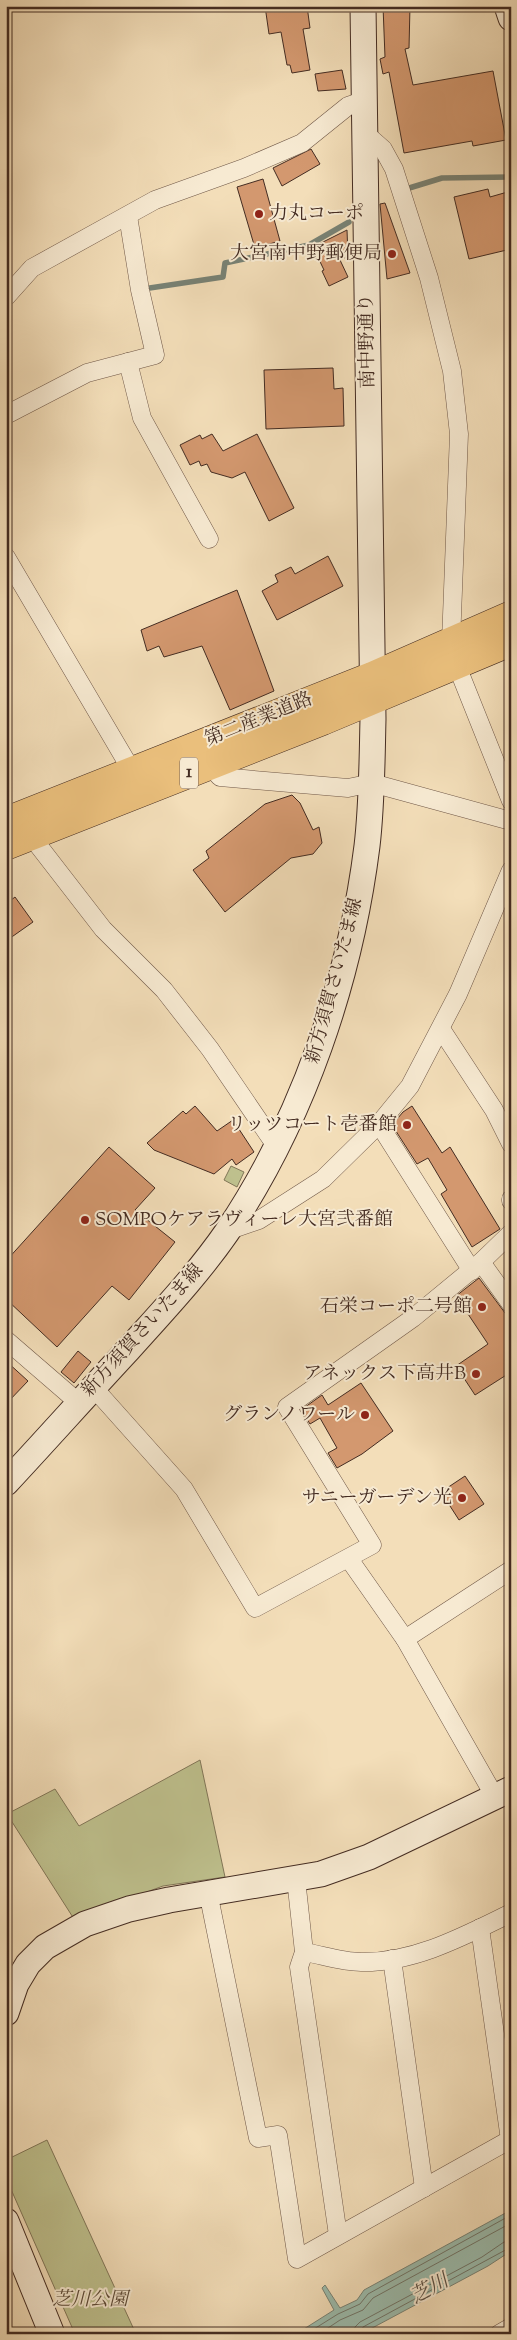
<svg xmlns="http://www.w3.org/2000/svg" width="517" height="2340" font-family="'Sorts Mill Goudy','Noto Serif JP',serif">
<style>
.green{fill:#bec08d;stroke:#817658}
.water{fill:#9bbcad;stroke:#788275}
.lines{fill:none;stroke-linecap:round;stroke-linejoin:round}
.shore{stroke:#707468;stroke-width:1}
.stream{stroke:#788275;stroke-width:5.5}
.building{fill:#d3986f;stroke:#442c22}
.street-casing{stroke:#705848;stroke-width:19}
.secondary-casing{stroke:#442c22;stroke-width:27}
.primary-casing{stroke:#442c22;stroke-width:29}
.street{stroke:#f7ead2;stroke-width:18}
.secondary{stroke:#f7ead2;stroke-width:25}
.primary{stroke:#eabf7c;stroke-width:28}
.poi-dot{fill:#8f2418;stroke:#f7ead2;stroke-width:2}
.labels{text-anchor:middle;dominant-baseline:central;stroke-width:4;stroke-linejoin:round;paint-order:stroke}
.shield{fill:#f7ead2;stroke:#7a6557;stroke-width:1}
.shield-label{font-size:18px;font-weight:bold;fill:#442c22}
.poi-label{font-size:19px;fill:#442c22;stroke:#f7ead2;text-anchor:end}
.street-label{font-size:19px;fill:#442c22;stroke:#f7ead2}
.park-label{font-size:19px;font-style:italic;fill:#5c4a37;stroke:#f7ead2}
.water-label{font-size:20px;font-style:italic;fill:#5a5045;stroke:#f7ead2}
</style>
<rect width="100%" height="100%" fill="#f3deb9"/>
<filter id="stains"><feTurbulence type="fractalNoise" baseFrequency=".004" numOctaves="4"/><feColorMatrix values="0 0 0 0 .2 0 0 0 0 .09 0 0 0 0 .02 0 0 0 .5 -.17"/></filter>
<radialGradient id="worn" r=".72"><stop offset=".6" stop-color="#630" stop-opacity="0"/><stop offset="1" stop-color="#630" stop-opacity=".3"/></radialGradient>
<g class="green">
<polygon points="231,1166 244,1172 237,1187 224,1180"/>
<polygon points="200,1760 225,1877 163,1886 74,1919 7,1814 55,1789 79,1826"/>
<polygon points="47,2140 136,2334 75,2334 6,2178 6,2160"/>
</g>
<polygon class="water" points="511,2210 511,2251 488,2266 361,2334 296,2334 334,2310 322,2288 325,2285 340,2308 357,2300 364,2290"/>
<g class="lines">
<g class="shore">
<polyline points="306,2334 338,2314 360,2304 368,2294 511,2215"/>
<polyline points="319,2334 340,2320 363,2310 373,2298 511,2223"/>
<polyline points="354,2334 355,2327 360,2322 482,2257 504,2242 511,2241"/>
<polyline points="360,2334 363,2327 511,2247"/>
</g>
<g class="stream">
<polyline points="406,189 442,178 511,177"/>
<polyline points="143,289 223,277 225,263 309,245 349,222"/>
</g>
</g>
<g class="building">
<polygon points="265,6 307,6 310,28 303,29 310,70 292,73 290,65 287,65 281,32 269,34"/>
<polygon points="383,6 410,6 409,48 405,49 413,85 493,71 506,140 473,146 472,141 404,153 389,72 383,74 380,59 385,57"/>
<polygon points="342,70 346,89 318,91 315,74"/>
<polygon points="311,149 320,164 282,186 273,168"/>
<polygon points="263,179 280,241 255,248 237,187"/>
<polygon points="488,189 490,197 511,191 511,249 469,259 454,197"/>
<polygon points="385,203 410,273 387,279 380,204"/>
<polygon points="347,230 348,256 340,260 348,277 329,286 322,271 324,270 313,247"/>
<polygon points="333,368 334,389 343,388 344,426 266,429 264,370"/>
<polygon points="212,434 223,451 257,434 294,508 269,521 245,472 232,478 211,472 207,464 201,466 199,461 190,465 180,445 200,435 202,439"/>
<polygon points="328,556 343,586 277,620 262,591 278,582 275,575 291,567 295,574"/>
<polygon points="237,590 274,691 230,710 202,646 164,657 159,646 147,651 141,630"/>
<polygon points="292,795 300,803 313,830 319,827 322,843 313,854 291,858 225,912 193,870 209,858 206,851 265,804"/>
<polygon points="15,897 33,922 6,941 6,904"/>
<polygon points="195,1106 217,1131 233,1120 254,1152 236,1165 232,1159 214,1174 154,1150 147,1143 183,1111 186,1114"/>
<polygon points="412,1106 442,1153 450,1147 500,1229 472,1247 441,1194 447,1190 428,1158 417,1164 392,1125 403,1112"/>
<polygon points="109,1147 155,1188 135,1210 175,1242 129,1300 112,1286 57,1347 6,1299 6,1261"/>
<polygon points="479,1278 511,1321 511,1372 475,1395 456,1366 488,1344 456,1296"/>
<polygon points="78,1351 91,1362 74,1383 61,1372"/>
<polygon points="6,1361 28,1381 6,1404"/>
<polygon points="361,1383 393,1431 362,1454 337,1468 328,1453 337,1448 320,1418 310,1424 301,1410 322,1395 328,1405"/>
<polygon points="465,1476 484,1504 459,1520 441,1492"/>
</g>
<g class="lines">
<defs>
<g id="street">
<polyline points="366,134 383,149 394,169 429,278 452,371 459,434 451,642"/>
<polyline points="6,297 32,268 155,200 244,168 302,143 348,106 365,100"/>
<polyline points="128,362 142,418 209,539"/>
<polyline points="6,415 87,373 155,355 140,290 128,216"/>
<polyline points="6,557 132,771"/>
<polyline points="457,666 511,801"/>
<polyline points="209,765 220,777 348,788 372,783 511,821"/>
<polyline points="31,836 103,929 164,990 210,1049 276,1146"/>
<polyline points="441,1029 494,1110 511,1144"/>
<polyline points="379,1124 472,1271"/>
<polyline points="511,1199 511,1201"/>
<polyline points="227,1231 259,1220 323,1179 379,1124 410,1086 458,994 511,870"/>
<polyline points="481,1262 511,1233"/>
<polyline points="6,1340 79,1403"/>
<polyline points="93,1387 184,1489 255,1608 372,1545 287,1407 413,1318 481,1262 511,1304"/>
<polyline points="349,1559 405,1639 495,1797"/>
<polyline points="405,1639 511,1570"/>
<polyline points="296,1879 304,1952 299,1967 338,2235"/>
<polyline points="208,1892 258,2138 278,2135 297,2259 511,2139"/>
<polyline points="480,1928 510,2140"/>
<path d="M304,1952C322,1955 342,1962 361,1962C414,1963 464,1936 511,1913"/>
<polyline points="392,1959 424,2188"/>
<polyline points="499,2334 511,2327"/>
</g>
<g id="secondary">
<polyline points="507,6 511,18"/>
<path d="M6,1483C47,1439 87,1394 128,1350C162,1312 198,1274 227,1232C303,1119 350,981 367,846C372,804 372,761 373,719L363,6"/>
<polyline points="6,2013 16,1984 28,1964 45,1947 85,1924 129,1909 169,1900 321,1874 369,1857 511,1789"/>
<polyline points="6,2221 52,2334"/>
</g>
<g id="primary">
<polyline points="6,821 372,676 511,615"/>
<polyline points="6,846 323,721 511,642"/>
</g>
</defs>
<use href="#street" class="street-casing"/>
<use href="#secondary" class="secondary-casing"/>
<use href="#primary" class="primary-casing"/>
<use href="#street" class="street"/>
<use href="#secondary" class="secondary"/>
<use href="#primary" class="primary"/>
</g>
<g class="poi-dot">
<circle cx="259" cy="214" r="5"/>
<circle cx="392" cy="254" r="5"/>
<circle cx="407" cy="1125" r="5"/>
<circle cx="85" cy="1220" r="5"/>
<circle cx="482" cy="1307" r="5"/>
<circle cx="476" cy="1374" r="5"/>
<circle cx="365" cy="1415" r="5"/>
<circle cx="462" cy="1498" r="5"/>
</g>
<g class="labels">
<rect class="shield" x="180" y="757.5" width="18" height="31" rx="4"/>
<g class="shield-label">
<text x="189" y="773">1</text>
</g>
<g class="poi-label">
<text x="269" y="214" text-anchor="start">力丸コーポ</text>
<text x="382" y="254">大宮南中野郵便局</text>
<text x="397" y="1125">リッツコート壱番館</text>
<text x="95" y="1220" text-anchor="start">SOMPOケアラヴィーレ大宮弐番館</text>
<text x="472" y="1307">石栄コーポ二号館</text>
<text x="466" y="1374">アネックス下高井B</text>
<text x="355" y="1415">グランノワール</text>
<text x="452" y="1498">サニーガーデン光</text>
</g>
<g class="street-label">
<text transform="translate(368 341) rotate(-91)">南中野通り</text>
<text transform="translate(259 720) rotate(-22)">第二産業道路</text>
<text transform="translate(335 981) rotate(-75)">新方須賀さいたま線</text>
<text transform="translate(143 1331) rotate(-48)">新方須賀さいたま線</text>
</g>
<g class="park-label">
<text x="90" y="2300">芝川公園</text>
</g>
<g class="water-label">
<text transform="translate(430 2290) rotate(-29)">芝川</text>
</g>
</g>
<rect width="517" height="2340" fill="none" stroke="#f3deb9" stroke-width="25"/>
<rect x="8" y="8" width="502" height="2325" fill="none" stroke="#442c22" stroke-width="2.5"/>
<rect x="12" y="12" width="492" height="2315" fill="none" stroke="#442c22"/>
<rect width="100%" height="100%" filter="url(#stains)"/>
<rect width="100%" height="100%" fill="url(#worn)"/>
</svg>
